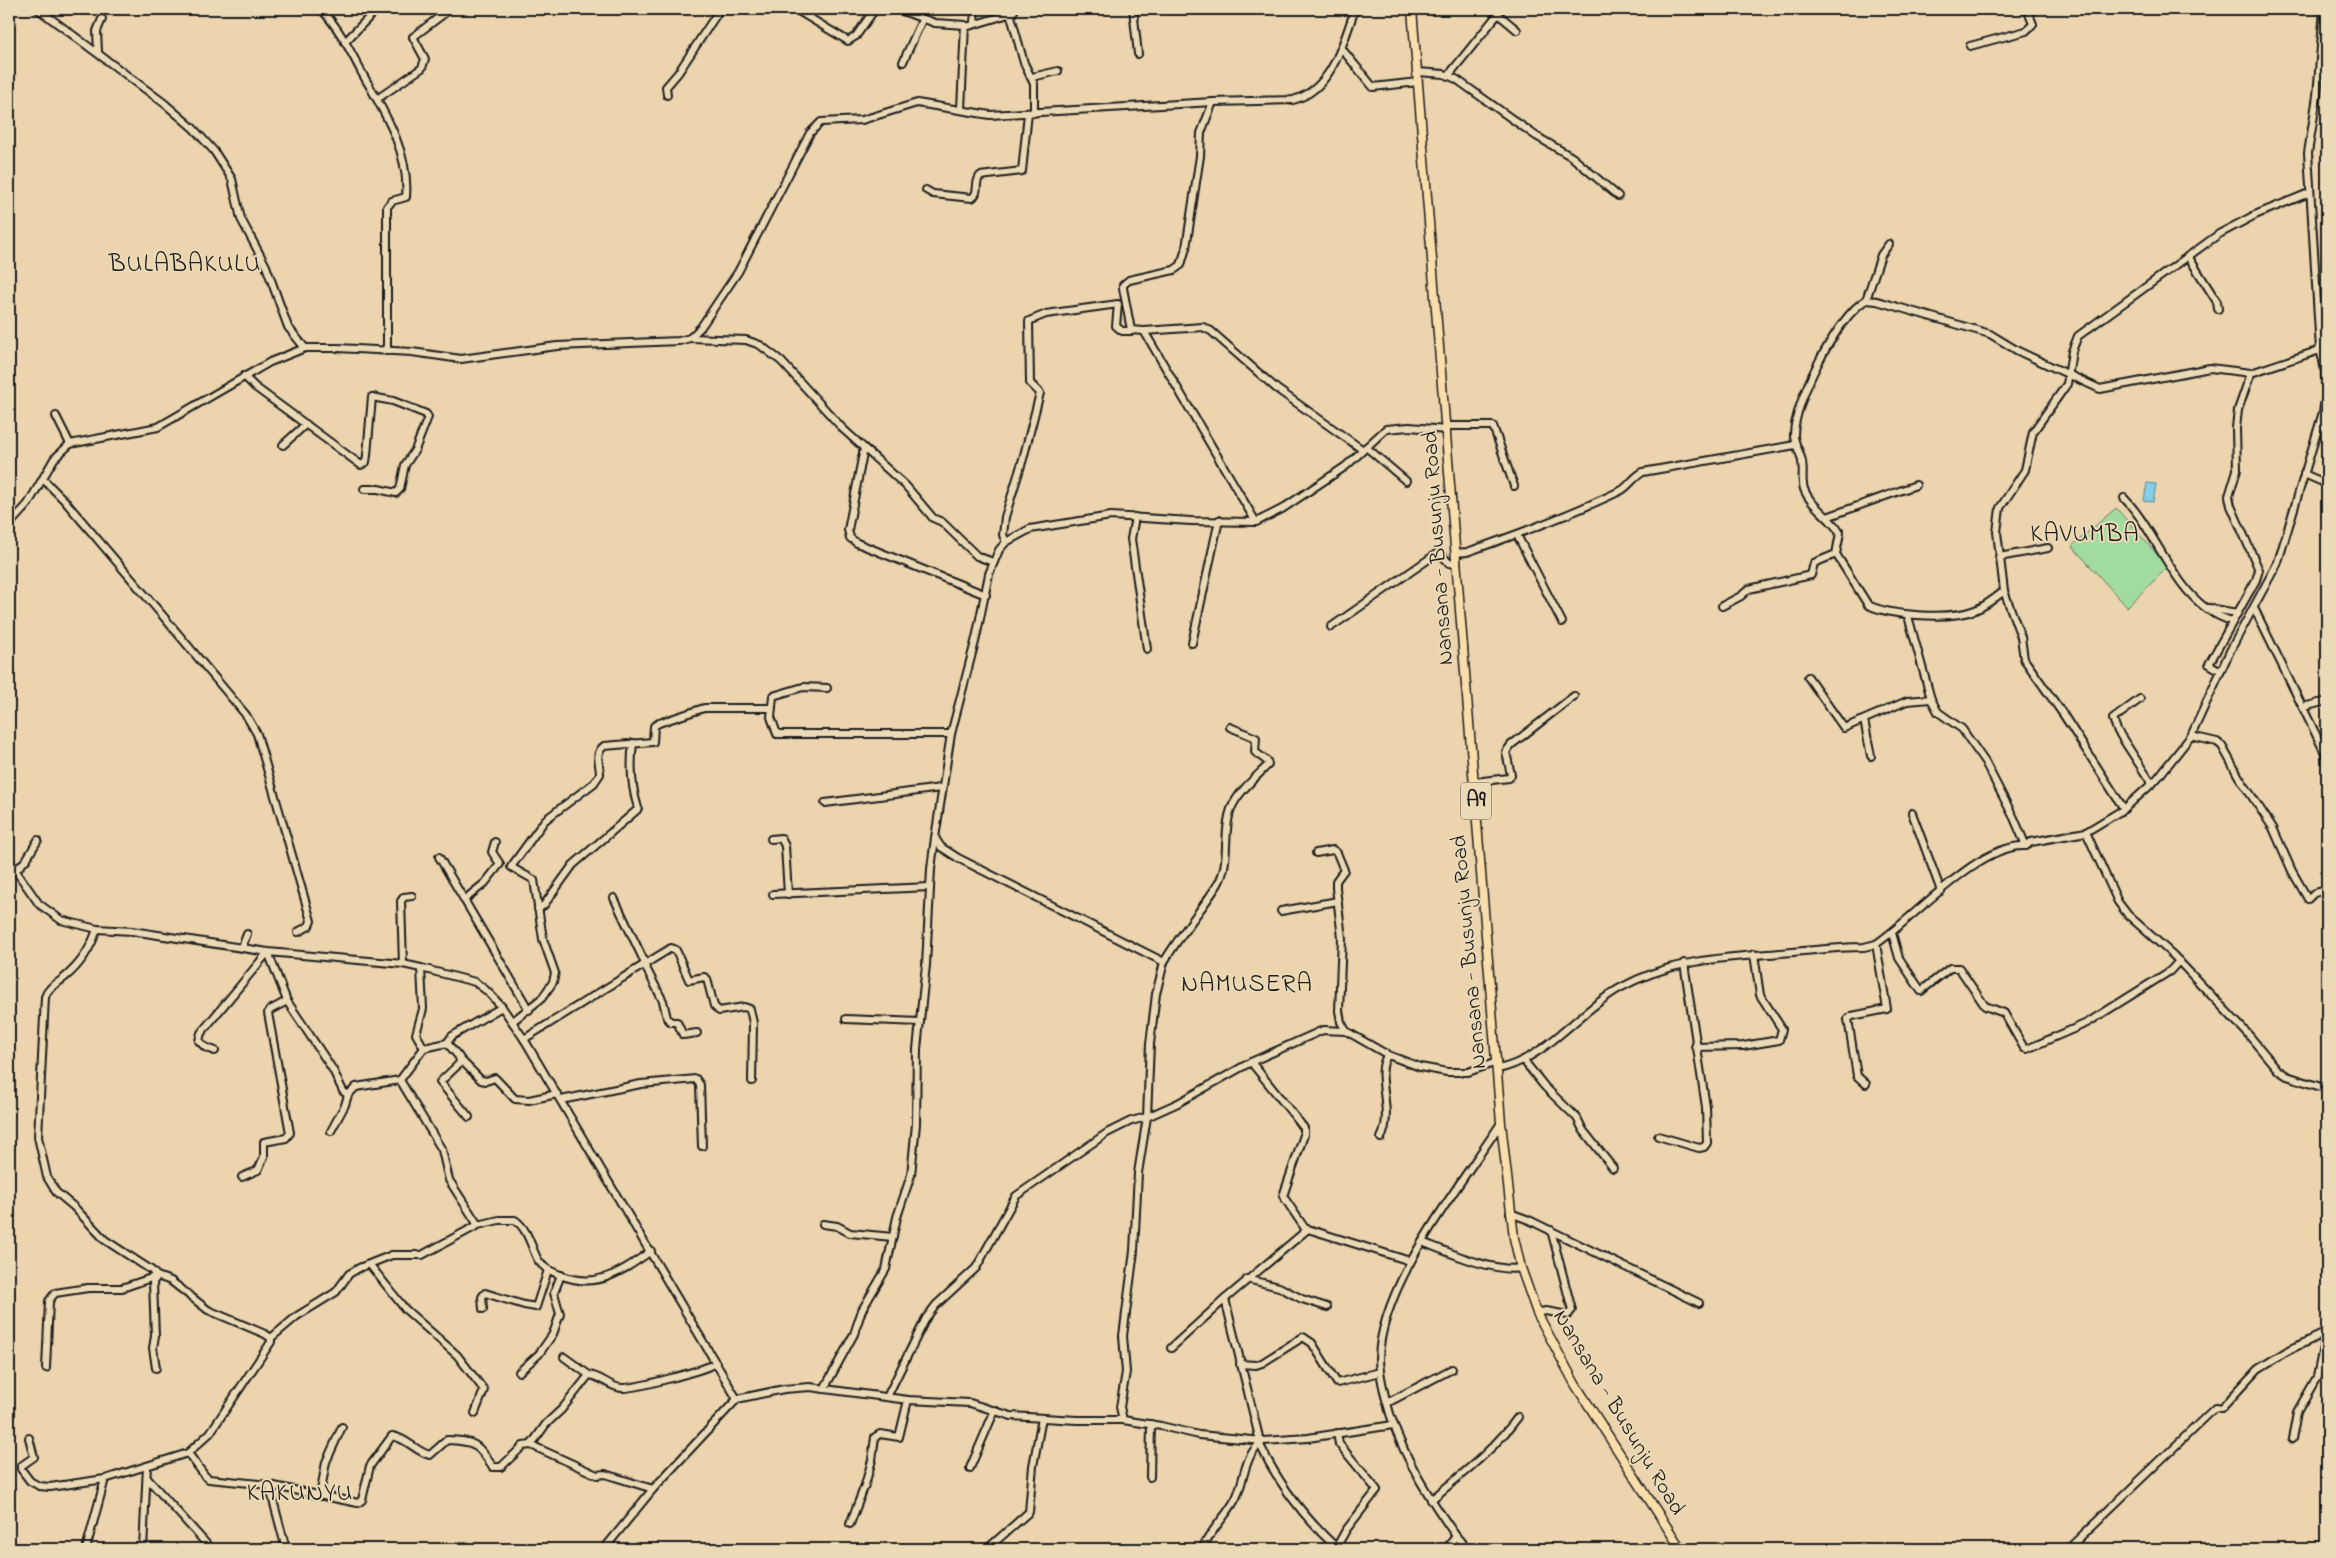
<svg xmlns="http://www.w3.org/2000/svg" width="2336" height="1558" font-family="'Indie Flower',sans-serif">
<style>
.green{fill:#a2dba0;stroke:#5f7c5e}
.water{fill:#85cee6;stroke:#5b8795}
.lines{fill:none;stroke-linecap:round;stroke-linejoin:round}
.minor-casing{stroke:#1c1c1c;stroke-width:10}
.major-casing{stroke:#1c1c1c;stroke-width:11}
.minor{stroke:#ecdab7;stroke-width:6}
.major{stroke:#f9deab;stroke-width:8}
.labels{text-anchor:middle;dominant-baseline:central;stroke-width:4;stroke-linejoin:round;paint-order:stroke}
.shield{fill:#ecdab7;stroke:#5a554a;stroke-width:1}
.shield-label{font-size:21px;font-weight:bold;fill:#1c1c1c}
.street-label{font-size:22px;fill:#1c1c1c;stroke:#ecdab7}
.quarter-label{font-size:25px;letter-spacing:1px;fill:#1c1c1c;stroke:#ecdab7}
</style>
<rect width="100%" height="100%" fill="#ebd4ae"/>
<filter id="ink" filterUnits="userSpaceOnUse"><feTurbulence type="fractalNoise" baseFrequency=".02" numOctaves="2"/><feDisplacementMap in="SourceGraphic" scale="10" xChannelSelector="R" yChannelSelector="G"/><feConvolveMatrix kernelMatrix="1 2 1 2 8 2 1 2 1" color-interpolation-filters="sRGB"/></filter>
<g filter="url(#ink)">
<polygon class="green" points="2116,508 2168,567 2127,607 2072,546"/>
<polygon class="water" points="2147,483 2156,484 2153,502 2144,501"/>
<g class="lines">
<defs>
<g id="minor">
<polyline points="38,9 164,103 193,128 214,151 232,179 241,219 266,266 288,327 305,348"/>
<path d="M321,9C339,28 350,50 362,73C383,110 410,152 406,197L392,201L387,207V351"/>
<polyline points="795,9 848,41 856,36 875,9"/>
<polyline points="897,9 935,23 965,25 961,109"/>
<polyline points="1015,9 1011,16 1024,63 1034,84 1034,113"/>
<polyline points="1133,9 1138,54"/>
<polyline points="1492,9 1517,30"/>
<polyline points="974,24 975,9"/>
<polyline points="966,27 1012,13"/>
<polyline points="345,42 377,9"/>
<polyline points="1970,46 2026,31 2033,24 2027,9"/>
<polyline points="1341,48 1373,87 1418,82"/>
<polyline points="98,52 97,31 102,19"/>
<polyline points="903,62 922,20"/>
<polyline points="1418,72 1444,74 1456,79 1536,136 1572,157 1618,196"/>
<polyline points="1448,76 1498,14"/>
<polyline points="1032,77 1058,71"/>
<polyline points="667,95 666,87 678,73 720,9"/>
<polyline points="377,99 422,68 425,59 413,37 450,9"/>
<polyline points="1213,102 1201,133 1200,156 1186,248 1181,265 1174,270 1129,280 1123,285 1123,288 1131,330 1144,331 1256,522"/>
<path d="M926,190L933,194L972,198C980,193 974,183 980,176L1022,171L1028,113"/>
<path d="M2309,193L2255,215L2219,234L2078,336L2072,351L2067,384L2033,432L2025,470L2000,508L1997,532L2004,591C1995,598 1986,606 1975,610C1950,620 1892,616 1868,605L1836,554L1840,533C1831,517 1810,506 1804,489C1801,480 1804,471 1802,462C1801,453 1795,446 1794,436C1793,404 1837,316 1866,300L1877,301L1990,334L2018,351L2100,389L2210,368L2251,373L2320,350"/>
<polyline points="2188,256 2217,302 2218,309"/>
<polyline points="1866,300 1881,255 1889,244"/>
<polyline points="1144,331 1203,327 1211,331 1277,389 1363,450"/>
<polyline points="690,338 746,340 760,345 781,361 843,429 906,486 933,518 942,522 977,556 993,562"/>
<polyline points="244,376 255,387 361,465 366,462 367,455 372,397 393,401 426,414 428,417 415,450 405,465 400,489 396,493 378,489 364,489"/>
<polyline points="56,416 70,444"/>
<polyline points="1447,426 1493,426 1514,486"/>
<polyline points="283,445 306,424"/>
<polyline points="1366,447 1406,481"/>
<polyline points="864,448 848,530 850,538 857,543 986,595"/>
<polyline points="2304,474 2327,484"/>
<polyline points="43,479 64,500 163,616 246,715 257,734 311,921 309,926 298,932"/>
<path d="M2124,498C2161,536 2176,605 2232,621"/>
<polyline points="1135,517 1131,539 1147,649"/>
<polyline points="1827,517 1916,485"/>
<path d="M9,525L28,504L54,459L70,444L158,427L270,362L305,348H338L412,352L461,359L557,346L679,341L690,338L701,327L738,272L810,133L821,122L862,120L917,103L990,115L1213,102L1293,100C1332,90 1343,43 1355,9"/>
<polyline points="1517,535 1562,622"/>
<polyline points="1006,542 1003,535 1005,517 1023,459 1040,393 1030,383 1029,321 1046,314 1118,304 1116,326 1122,331 1132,331"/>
<path d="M1455,553L1467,552C1519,534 1570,515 1620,491C1628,488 1633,477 1643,472L1795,445"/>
<polyline points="1999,557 2048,548"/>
<polyline points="2004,591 2021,637 2024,659 2063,714 2124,809"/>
<polyline points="1722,606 1741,596 1749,589 1811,575 1814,563 1836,554"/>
<polyline points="2208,608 2237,613"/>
<polyline points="2254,608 2327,757"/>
<polyline points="1908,616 1931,699 1938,712 1962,729 1985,762 2014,818 2026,846"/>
<polyline points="1331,627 1439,552 1449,563 1457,564"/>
<polyline points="1192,643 1219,520"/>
<polyline points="2221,671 2209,664 2256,580 2259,570 2231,506 2229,496 2237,470 2236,428 2238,410 2251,373"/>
<polyline points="1808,677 1844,728 1907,701 1931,699"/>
<polyline points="827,688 803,687 773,696 771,717 777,734 951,734"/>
<polyline points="2140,699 2113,719 2117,730 2152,784"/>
<polyline points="2303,707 2327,701"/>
<polyline points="1864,720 1871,756"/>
<polyline points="2191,736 2217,742 2222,746 2239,777 2273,828 2292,871 2308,899 2314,893 2327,890"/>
<polyline points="1474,782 1509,778 1511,775 1506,752 1511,745 1574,696"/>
<polyline points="825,803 941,788"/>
<polyline points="1912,813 1941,891"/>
<polyline points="2086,832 2118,902 2128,915 2173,955 2247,1033 2278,1070 2287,1076 2327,1089"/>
<polyline points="935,838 941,847 958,858 1164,962 1156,994 1150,1044 1147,1117 1138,1173 1134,1251 1123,1336 1126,1372 1120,1407 1123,1420"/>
<polyline points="771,839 781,838 785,846 788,894"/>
<polyline points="1316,853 1333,850 1337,853 1344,870 1336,881 1336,888 1342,938 1339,1011 1341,1022 1346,1031"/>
<polyline points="439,857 529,1010"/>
<polyline points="9,861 39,904 61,920 97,929 132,931 268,952 403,964 421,968 475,982 487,991 502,1007 524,1039 737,1399"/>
<polyline points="15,871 26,860 38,840"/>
<polyline points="773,894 930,887"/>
<polyline points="614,898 645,963"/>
<polyline points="464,900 485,883 500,864 492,852 495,842"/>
<path d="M538,909L544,905L573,865L637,810L638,808C631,786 630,766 633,743"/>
<polyline points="1281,911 1338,901"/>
<polyline points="1892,933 1899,958 1921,991 1950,968 1959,968 1985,1006 2004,1013 2024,1048 2027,1049 2087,1023 2170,971 2179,961"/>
<polyline points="242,947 247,934"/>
<path d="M1164,962C1180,934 1201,911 1218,884C1231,862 1222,832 1231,809C1238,792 1255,778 1268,765L1267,761L1255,752L1256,738L1230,727"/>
<polyline points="403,964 401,901 404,897 412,896"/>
<polyline points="644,964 663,1001 667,1018 671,1022 677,1022 683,1035 697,1033"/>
<polyline points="421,968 423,1009 416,1034 424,1048 400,1080 442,1150 449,1180 478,1225"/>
<polyline points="846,1019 920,1022"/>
<path d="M513,1021L542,998L553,982L555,973L543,939L534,880L511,867L545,820L594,783L600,774C600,763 594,754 604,746L653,742L654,726L659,723L704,708H770"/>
<polyline points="524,1039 671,948 676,950 689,980 704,977 707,979 714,1006 719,1011 744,1007 750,1009 753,1023 752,1081"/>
<polyline points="447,1043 452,1036 502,1007"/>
<polyline points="1695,1047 1743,1046 1779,1040 1782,1029 1760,995 1754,954"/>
<polyline points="424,1048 447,1043 459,1057 460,1063 440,1082 469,1117"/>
<polyline points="215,1051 205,1047 199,1041 201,1033 268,952 287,1001 333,1070 343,1091 348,1095"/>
<polyline points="461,1060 481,1080 486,1081 495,1078 515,1099 529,1100 557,1094"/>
<polyline points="1524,1061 1545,1087 1577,1118 1583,1130 1613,1168"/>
<polyline points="1251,1062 1304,1128 1304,1135 1283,1196 1306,1230"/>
<path d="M1498,1069C1546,1059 1577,1012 1620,988C1672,959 1723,958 1781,953C1809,951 1836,947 1864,947L1876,944C1916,917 1979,843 2026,846L2031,842L2086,832L2124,809L2156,780L2191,736L2230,651L2278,562L2323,412C2327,389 2327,372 2320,350L2308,153L2317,96L2324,9"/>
<polyline points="1866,1084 1857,1076 1848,1019 1852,1016 1887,1009 1876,944"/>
<polyline points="561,1100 641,1084 696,1079 700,1085 702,1146"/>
<polyline points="331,1131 345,1105 348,1095 356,1087 400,1080"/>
<polyline points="1658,1136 1699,1148 1704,1147 1707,1143 1706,1107 1684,963"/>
<path d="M1381,1138C1395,1112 1373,1072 1388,1055"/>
<polyline points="242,1177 258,1170 264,1157 264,1142 286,1138 290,1133 268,1013 270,1010 287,1001"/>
<polyline points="1510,1213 1529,1220 1699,1303"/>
<polyline points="823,1224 837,1226 850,1233 893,1237"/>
<path d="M1422,1242C1448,1252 1495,1273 1521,1268"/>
<polyline points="370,1265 405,1309 457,1355 484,1390 475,1413"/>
<polyline points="1247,1279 1279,1287 1302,1299 1327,1307"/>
<polyline points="483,1309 482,1297 485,1293 524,1305 536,1307 548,1270"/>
<polyline points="1537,1313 1546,1311 1568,1315 1572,1310 1551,1230"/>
<path d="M271,1338L297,1316L336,1292L349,1274L359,1268L392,1255H422L478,1225L499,1220H515C528,1229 531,1247 538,1260C543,1268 551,1271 560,1275C597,1290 621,1272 651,1251"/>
<polyline points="1171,1348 1225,1299"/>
<polyline points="564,1357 589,1375"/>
<polyline points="1240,1364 1256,1365 1262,1363 1303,1337 1312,1343 1337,1383 1380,1372"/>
<polyline points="46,1368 49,1301 55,1293 88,1288 122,1288 157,1276"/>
<polyline points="156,1368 153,1348 155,1336 153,1282 157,1277"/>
<polyline points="519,1372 539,1354 553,1334 560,1314 554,1293 561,1275"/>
<polyline points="824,1389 854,1334 862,1310 886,1269 897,1217 911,1175 916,1124 917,1049 926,965 931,869 935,838 951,734 976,638 989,574 999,550 1006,542 1030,529 1111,516 1191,521 1256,522 1282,509 1346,466 1386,429 1409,427 1447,430"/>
<polyline points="887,1397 926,1318 936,1305 976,1268 1016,1196 1107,1133 1131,1121 1147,1117 1178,1103 1251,1062 1323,1030 1346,1031 1388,1055 1420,1067 1447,1072 1468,1072 1497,1062"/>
<polyline points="1387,1403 1452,1369"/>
<path d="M29,1438L34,1457L21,1466V1469L30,1481L39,1486L50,1487L105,1479L188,1453L210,1433L271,1342V1338L265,1334L208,1310L171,1281L157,1276L151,1270L105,1240L74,1207L56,1192L47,1177L38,1137L45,997C48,987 57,984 64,978C80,965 91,948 97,929"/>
<polyline points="2292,1439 2297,1412 2317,1377 2325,1337 2327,1335"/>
<polyline points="1260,1441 1225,1299 1308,1229 1410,1261"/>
<path d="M1259,1443C1279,1485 1304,1518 1338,1549"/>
<path d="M531,1445L546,1424L562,1409L589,1375C601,1376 611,1388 622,1388C634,1389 705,1370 716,1363"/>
<polyline points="188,1453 205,1476 209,1479 269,1485 286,1549"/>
<polyline points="970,1468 995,1410"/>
<polyline points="1150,1477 1151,1424"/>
<polyline points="147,1478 211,1549"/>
<path d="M269,1485L358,1503L362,1500L370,1466L392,1436C407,1438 416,1452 430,1455L447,1440C475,1441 477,1443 493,1467H501L523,1446L531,1445L597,1475L605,1474L653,1489"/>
<polyline points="320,1496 326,1462 342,1427"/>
<path d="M1431,1500C1462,1474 1494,1450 1518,1417"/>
<polyline points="850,1524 865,1485 872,1460 875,1437 880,1434 899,1437 908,1400"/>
<polyline points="1456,1536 1467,1549"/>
<polyline points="1336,1548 1346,1530 1377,1490 1339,1444 1337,1433"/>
<polyline points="86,1549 105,1479"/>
<polyline points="143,1549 147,1466"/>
<polyline points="604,1549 653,1489 737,1399 784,1389 810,1387 908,1400 970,1403 1011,1416 1077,1420 1123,1420 1161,1426 1199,1435 1263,1441 1308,1438 1393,1425"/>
<polyline points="987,1549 1029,1512 1033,1466 1042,1418"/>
<path d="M1202,1549C1211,1529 1227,1516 1236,1498C1245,1479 1244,1455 1262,1442"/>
<path d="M1446,1549L1456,1536C1425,1492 1398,1449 1385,1396C1382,1383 1379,1371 1379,1359C1380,1285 1461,1184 1501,1123"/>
<polyline points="2068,1549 2215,1408 2221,1409 2258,1369 2287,1351 2327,1332"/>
</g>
<polyline id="major" points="1412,9 1501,1123 1514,1238 1521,1268 1537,1313 1575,1384 1681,1549"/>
</defs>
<use href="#minor" class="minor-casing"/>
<use href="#major" class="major-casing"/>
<use href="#minor" class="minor"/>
<use href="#major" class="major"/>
</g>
</g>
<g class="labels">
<rect class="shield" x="1461" y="782.5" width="30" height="37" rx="4"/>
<g class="shield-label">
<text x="1476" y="801">A9</text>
</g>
<g class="street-label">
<text transform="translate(1439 548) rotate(-94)">Nansana - Busunju Road</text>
<text transform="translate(1470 952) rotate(-95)">Nansana - Busunju Road</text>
<text transform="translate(1618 1413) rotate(59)">Nansana - Busunju Road</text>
</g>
<g class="quarter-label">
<text x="185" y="265">BULABAKULU</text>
<text x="2085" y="535">KAVUMBA</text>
<text x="1247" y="985">NAMUSERA</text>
<text x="300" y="1494">KAKUNYU</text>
</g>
</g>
<rect width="2336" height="1558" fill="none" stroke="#ecdab7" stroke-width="30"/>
<rect x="15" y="15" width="2306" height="1528" fill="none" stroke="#1c1c1c" stroke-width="2" filter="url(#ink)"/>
</svg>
